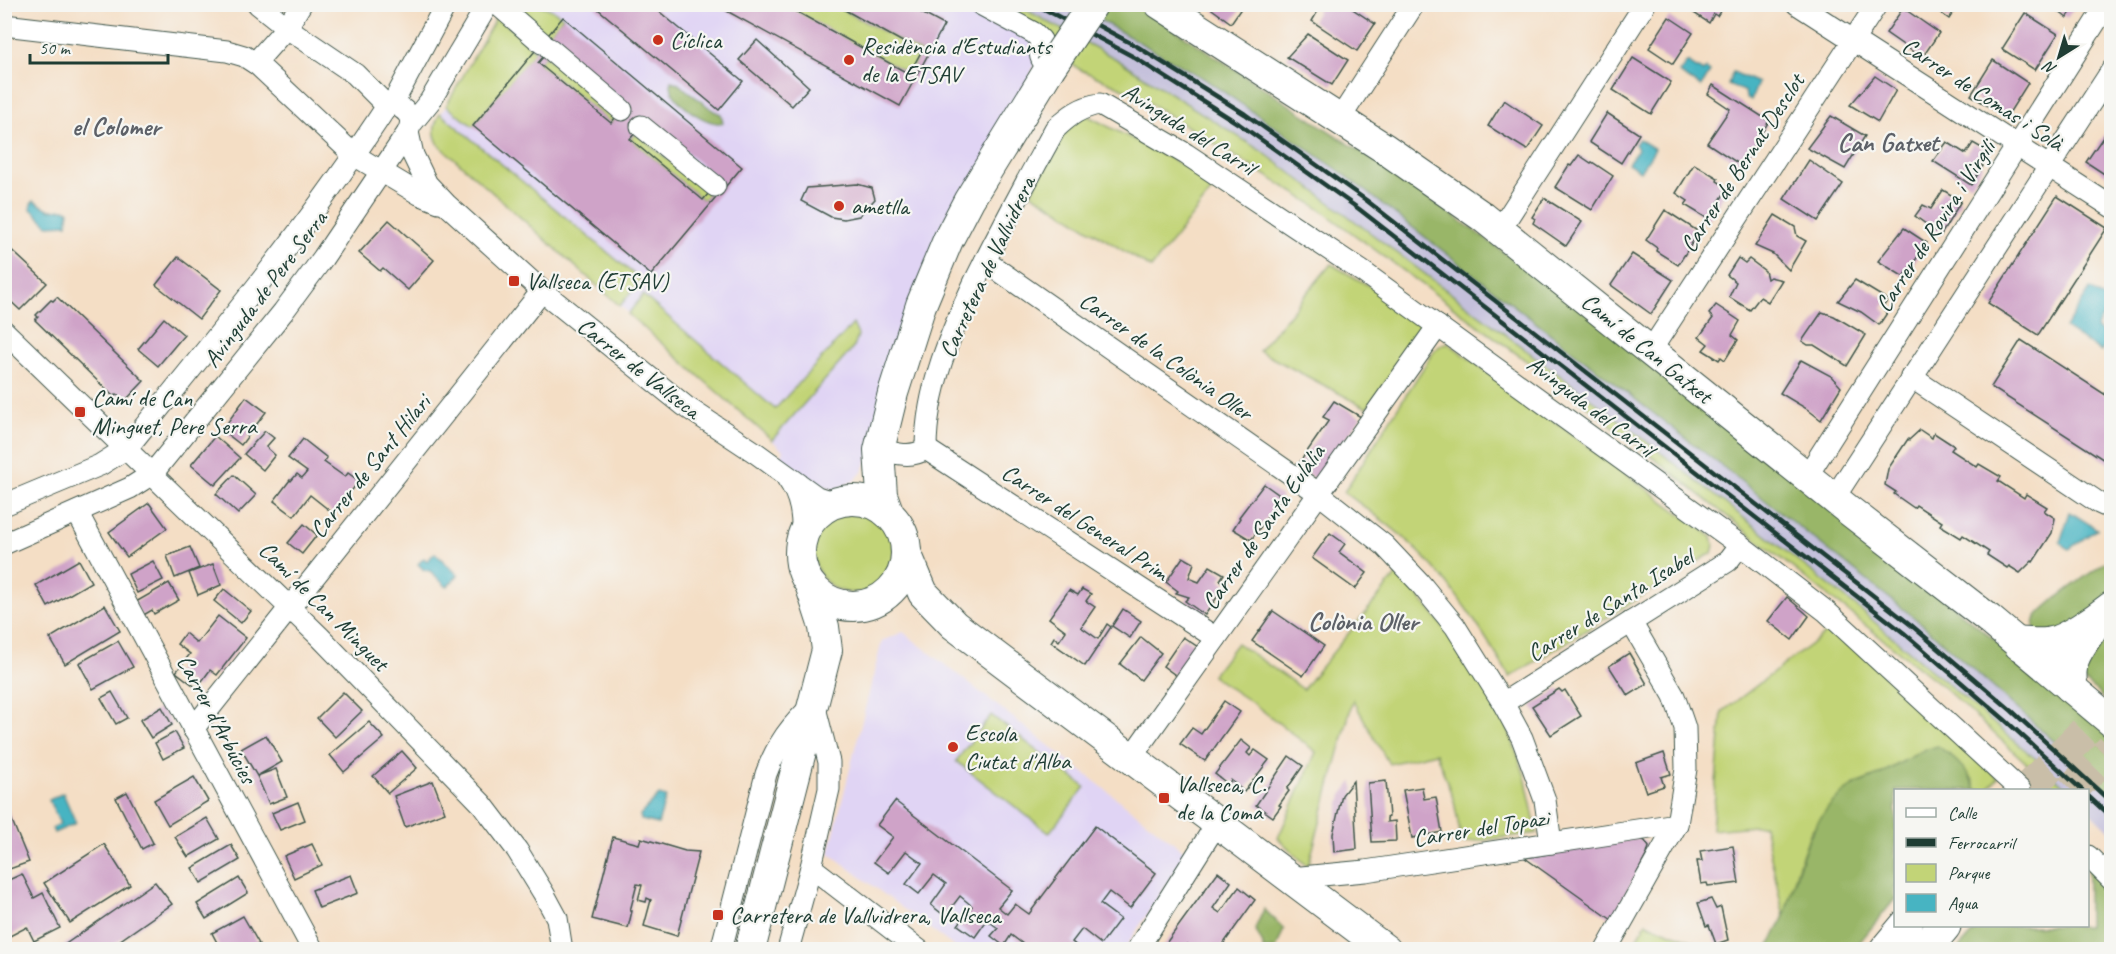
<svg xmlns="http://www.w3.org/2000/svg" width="2116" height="954" font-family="Caveat,sans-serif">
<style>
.built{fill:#e0d4f4}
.industrial{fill:#c4c0db}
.green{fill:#c2d477;stroke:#708856;stroke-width:1.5}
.forest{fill:#99b668;stroke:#5c7a4e;stroke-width:1.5}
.water{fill:#47b4c2;stroke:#33787b;stroke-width:1.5}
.building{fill:#cfa3c8;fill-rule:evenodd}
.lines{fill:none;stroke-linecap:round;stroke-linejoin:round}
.highway-tunnel{stroke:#c9bea8;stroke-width:33;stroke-dasharray:33 16;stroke-linecap:butt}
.street-casing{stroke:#3f554a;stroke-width:23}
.secondary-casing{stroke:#3f554a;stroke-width:32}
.highway-casing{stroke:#3f554a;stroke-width:35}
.street{stroke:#fff;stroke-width:21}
.secondary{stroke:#fff;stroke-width:30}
.highway{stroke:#fff;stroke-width:33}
.rail{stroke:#1f3d34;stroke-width:4.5}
.secondary-bridge-casing{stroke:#3f554a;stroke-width:32;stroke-linecap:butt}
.secondary-bridge{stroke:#fff;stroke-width:30}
.poi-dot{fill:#c8321e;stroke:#f6f6f2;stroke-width:2}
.labels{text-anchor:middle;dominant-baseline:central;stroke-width:4.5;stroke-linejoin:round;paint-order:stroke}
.poi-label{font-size:24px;fill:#1f3d34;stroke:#f6f6f2;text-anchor:start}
.street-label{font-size:24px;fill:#1f3d34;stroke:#f6f6f2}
.neighbourhood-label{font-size:26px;font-weight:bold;fill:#5d6168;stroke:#f6f6f2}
</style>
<rect width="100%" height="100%" fill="#f6f6f2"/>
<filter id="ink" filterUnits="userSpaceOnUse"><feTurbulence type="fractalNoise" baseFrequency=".0167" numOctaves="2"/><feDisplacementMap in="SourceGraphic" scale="12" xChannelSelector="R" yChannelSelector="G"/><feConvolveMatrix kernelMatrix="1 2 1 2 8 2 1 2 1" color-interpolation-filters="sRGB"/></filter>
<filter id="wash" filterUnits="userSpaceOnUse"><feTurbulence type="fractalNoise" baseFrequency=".008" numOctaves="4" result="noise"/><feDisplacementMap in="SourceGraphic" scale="24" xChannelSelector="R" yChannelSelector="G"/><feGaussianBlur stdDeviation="1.35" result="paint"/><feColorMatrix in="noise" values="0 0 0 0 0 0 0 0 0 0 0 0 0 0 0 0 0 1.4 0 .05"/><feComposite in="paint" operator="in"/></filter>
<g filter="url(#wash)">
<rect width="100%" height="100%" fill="#f4dec5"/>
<g class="built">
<polygon points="504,5 980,5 1034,33 1039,55 868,459 862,472 854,481 834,490 813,482 780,456 784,451 439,145 434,137 434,124 446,106"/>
<polygon points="903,632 1187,853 1124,950 957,949 829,853 882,641"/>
</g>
<polygon class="industrial" points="1017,5 1073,5 1203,78 1337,169 1727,470 1921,623 2111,792 2111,832 2088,809 2088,790 2068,790 2037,760 1857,607 1627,426 1263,152 1118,60"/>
<g class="green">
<path d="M511,5C534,5 543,2 563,17L547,37Z"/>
<polygon points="783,5 834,5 921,52 909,74"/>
<polygon points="993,5 1017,5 1118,60 1263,152 1627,426 1857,607 2037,760 2068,790 2056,790 1941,685 1577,398 1314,205 1133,93 1079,69 1051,49 1053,37"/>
<polygon points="497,16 536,51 473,126 446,106"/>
<polygon points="545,55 617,115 611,123 538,63"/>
<path d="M440,113L641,280L620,306L439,145C432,133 434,125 440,113Z"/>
<polygon points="1086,115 1218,183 1151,268 1031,193 1068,125"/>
<polygon points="636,133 709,193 703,200 630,139"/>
<polygon points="1331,264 1417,313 1424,328 1367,408 1259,351"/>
<polygon points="643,295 775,409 853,324 858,335 854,347 772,440 628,314"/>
<path d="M1448,343L1712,537L1714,545L1712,553L1510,677C1482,631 1453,584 1413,546C1392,526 1367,509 1344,492L1434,351L1441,345Z"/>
<circle cx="854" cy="553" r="40"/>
<polygon points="1398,573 1432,612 1469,661 1505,720 1525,776 1537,833 1462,843 1454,801 1436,753 1389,764 1353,700 1308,867 1278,838 1316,752 1254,704 1212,676 1237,643 1303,689"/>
<polygon points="1835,626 1998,778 1987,790 1976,790 1973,780 1949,754 1925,749 1879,775 1856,784 1836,800 1811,831 1798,867 1784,917 1764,825 1712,830 1722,712"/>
<polygon points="991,715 1085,787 1049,833 956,761"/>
<polygon points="1646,923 1713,949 1630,949"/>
</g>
<g class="forest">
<polygon points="1073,5 1137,5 1407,182 1575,304 2111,733 2111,792 1921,623 1727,470 1337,169 1203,78"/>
<path d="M671,81L677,83L714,111L721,114L723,123C707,125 683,108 674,95C672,92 671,86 671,81Z"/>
<path d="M2111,558V705L2038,638C2035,632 2033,627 2035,620C2039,607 2097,569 2111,558Z"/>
<path d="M1938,746C1955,758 1970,772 1976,790H1896L1895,899L1854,949H1766C1802,901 1791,834 1844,792C1855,783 1868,780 1881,774C1900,764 1917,751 1938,746Z"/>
<polygon points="2088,867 2111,891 2111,949 1957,950 1979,926 2088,926"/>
<polygon points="1264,909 1284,929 1276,949 1263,949 1263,944 1255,929"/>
</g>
<g class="water">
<polygon points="1687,62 1703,72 1706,69 1710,72 1701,87 1679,73"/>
<polygon points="1733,72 1758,83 1751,100 1746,97 1745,92 1728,84"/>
<polygon points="1639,139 1655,149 1640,171 1628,163 1638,149 1635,144"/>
<polygon points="34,201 50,210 65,209 69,211 67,224 48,225 31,209 31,204"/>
<polygon points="2090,289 2111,303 2096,328 2110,338 2101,352 2065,328"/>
<polygon points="2070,512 2097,529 2069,549 2060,542"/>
<polygon points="435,553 458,575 447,587 430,571 424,570 418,564 424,558 427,561"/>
<polygon points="63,793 76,823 54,833 52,828 60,824 49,800"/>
<polygon points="659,795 666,797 658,824 641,820 640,815"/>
</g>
<g id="blocks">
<g class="building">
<polygon points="592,4 650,4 743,81 719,110"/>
<polygon points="714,4 783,4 909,74 921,52 834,4 905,4 944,25 900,106"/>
<polygon points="1205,4 1244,4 1231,23"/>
<polygon points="1322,4 1345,4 1375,24 1357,51 1312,21"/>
<polygon points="1680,4 1725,4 1717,16 1714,14 1709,23"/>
<polygon points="1928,4 1959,4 1949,19"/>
<polygon points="2049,4 2077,4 2067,18"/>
<polygon points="1903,8 1939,33 1922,58 1886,33"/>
<polygon points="2025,13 2058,34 2035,70 2002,49"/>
<path d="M563,17L742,167L651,275L473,126ZM555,43L627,103L611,123L538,63ZM647,119L720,180L703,200L630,139Z"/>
<polygon points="1669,17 1693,33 1673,64 1649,48"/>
<polygon points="1308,34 1348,60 1332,85 1287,57"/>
<polygon points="757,40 809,87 792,106 739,60"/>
<polygon points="1633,58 1671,82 1651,114 1613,90"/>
<polygon points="1993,60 2028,83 2006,118 1971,95"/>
<polygon points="1875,76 1896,90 1878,122 1850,105"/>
<polygon points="1713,85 1769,121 1742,166 1707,143 1730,109 1708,94"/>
<polygon points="1504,100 1543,126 1527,150 1488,126"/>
<polygon points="1607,113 1639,134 1621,163 1589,142"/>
<polygon points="1831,116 1865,136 1845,169 1807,148"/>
<polygon points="2112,124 2112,179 2086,162"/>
<polygon points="1947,142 1966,154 1973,143 1987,151 1979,162 1983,166 1971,185 1933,161"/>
<polygon points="1579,155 1591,163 1592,162 1613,176 1592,210 1555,187 1569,165 1571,166"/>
<polygon points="1809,160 1843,184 1818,221 1784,199"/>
<polygon points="1694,164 1718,178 1717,181 1728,188 1708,219 1685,205 1688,201 1676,193"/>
<polygon points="857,184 872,188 875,199 859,216 844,219 831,217 801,201 807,188"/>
<polygon points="1943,190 1961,201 1941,235 1915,216 1923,205 1931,209"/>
<polygon points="2057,196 2107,228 2038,335 1988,303"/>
<polygon points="1544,198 1582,222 1566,246 1533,223 1535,219 1532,217"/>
<polygon points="1665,210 1699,232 1678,265 1656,251 1657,248 1646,240"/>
<polygon points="1775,215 1795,227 1797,236 1806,241 1789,270 1773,254 1755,246"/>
<polygon points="389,220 434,260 408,290 383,268 380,271 359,253"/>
<polygon points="1904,228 1927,243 1904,277 1878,261"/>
<polygon points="4,243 47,283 20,310 4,295"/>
<polygon points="1632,254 1673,280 1651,314 1611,285"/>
<polygon points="178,257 221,290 199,319 156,285"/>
<polygon points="1738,258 1745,263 1749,259 1765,271 1767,279 1770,277 1782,280 1768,302 1760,297 1750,310 1729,297 1736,282 1727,275"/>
<polygon points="1855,280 1888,300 1882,308 1887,313 1879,325 1861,312 1838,301"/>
<polygon points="57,297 144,381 125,401 117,394 114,397 35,320 38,317 36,315 51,300 53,301"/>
<polygon points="1716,305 1740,321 1732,335 1738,340 1725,360 1721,357 1719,360 1703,350 1708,344 1699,337 1713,318 1709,314"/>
<polygon points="1822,312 1834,316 1866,335 1847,366 1814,345 1808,345 1802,341"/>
<polygon points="164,318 184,335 158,366 138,349"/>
<polygon points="2021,340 2112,399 2112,465 1991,387"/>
<polygon points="1801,360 1831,376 1841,387 1821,420 1807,409 1780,393"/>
<polygon points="246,397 266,412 241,445 222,430"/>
<polygon points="1334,401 1361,417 1316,480 1297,466 1329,420 1323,417"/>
<polygon points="1920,430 1932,438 1934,433 1954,446 1951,450 1977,467 1979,464 2001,477 1998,481 2024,498 2026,494 2047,507 2044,511 2055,518 2052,533 2033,562 2032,561 2020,573 2009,566 2007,568 1987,555 1989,552 1963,535 1961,538 1940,525 1942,522 1916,505 1914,508 1894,494 1896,492 1885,485 1888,469 1908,439 1909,440"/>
<polygon points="265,431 274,438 266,447 275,455 263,470 244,454"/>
<polygon points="215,436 240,458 215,485 191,465"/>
<polygon points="303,439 327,458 324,462 345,477 348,473 359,481 334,514 310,495 294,516 274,501 290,480 291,481 297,474 302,478 307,472 288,458"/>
<polygon points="234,475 256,495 238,514 216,494"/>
<polygon points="1264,484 1282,497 1251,540 1233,529 1240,518 1239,517"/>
<polygon points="149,503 167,528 127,557 109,532"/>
<polygon points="304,524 317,535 302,554 288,543"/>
<polygon points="1330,533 1345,544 1339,552 1367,573 1355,589 1312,558"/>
<polygon points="190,547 199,568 175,578 167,556"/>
<polygon points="1183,557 1194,563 1189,578 1199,582 1210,566 1224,574 1220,580 1226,584 1205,615 1185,601 1189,597 1176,593 1178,591 1166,582"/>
<polygon points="79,560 91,582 48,607 36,585"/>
<polygon points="153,561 163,580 137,593 128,574"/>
<polygon points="213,564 221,585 198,595 189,573"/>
<polygon points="169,583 179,600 154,614 152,610 142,616 134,603"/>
<polygon points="224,589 251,611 241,623 214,601"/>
<polygon points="1082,589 1091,594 1086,601 1095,607 1081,627 1098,639 1107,624 1111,627 1085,666 1051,642 1054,637 1059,641 1066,631 1049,618 1069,590 1078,595"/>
<polygon points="1787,597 1809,616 1792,640 1768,621"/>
<polygon points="105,605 120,631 65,664 50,638"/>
<polygon points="1123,609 1141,621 1130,638 1112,626"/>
<polygon points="1273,611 1324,646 1303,676 1252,641"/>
<polygon points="218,616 246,638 217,675 210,670 197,688 176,672 190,654 177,644 185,633 197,643"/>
<polygon points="1141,637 1161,653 1141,680 1120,664"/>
<polygon points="1183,637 1198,647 1178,677 1163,666"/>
<polygon points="118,641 133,667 93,689 79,663"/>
<polygon points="1629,653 1647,684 1628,696 1609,666"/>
<polygon points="1559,689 1562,692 1565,690 1581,716 1551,735 1532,706"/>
<polygon points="112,692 127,718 116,724 101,698"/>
<polygon points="343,692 362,711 335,737 317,718"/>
<polygon points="1224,701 1240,712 1205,761 1180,744 1192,728 1201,734"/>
<polygon points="162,707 172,725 151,738 140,720"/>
<polygon points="369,722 384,738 344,772 330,755"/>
<polygon points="175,732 184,748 163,759 155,743"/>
<polygon points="266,735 282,762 257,776 276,769 287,797 269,804 257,776 241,749"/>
<polygon points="1241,740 1251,748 1247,753 1250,756 1255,750 1269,760 1244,792 1231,780 1228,784 1215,774"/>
<polygon points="402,751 417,768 388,793 373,776"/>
<polygon points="1664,753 1671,774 1661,777 1664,786 1646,792 1636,763"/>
<polygon points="1289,756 1303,766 1287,789 1289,791 1279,805 1281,806 1273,817 1256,805"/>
<polygon points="194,777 208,801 168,825 154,800"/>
<polygon points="433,781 445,812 405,827 394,796"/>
<polygon points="1353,781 1357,849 1334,852 1333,834 1342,795"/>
<polygon points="1386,781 1389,817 1387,818 1387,822 1395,821 1396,841 1372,842 1368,783"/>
<polygon points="1422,787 1424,799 1436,797 1442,832 1412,838 1403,790"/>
<polygon points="127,792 153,843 142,849 116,798"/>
<polygon points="4,801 29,862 4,871"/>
<polygon points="895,801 1012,890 998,907 1007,914 1015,904 1029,914 1095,826 1156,873 1130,908 1109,892 1100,904 1120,919 1101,944 1082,929 1072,942 1082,950 1031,950 1011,935 1004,946 991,936 998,928 987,920 975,937 958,925 972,906 960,896 945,916 931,905 946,884 934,875 919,894 906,884 922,863 906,851 889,873 874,862 893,837 877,825"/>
<polygon points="298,802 305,820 280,830 272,813"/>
<polygon points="207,818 219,839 188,857 175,837"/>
<polygon points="613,837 639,844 641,838 685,851 699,852 677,936 644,926 651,900 647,898 646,902 638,900 642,885 637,884 630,911 632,911 628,928 592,919"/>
<polygon points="1639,838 1645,841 1649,847 1647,854 1612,920 1525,858"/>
<polygon points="104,844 130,885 70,923 44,883"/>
<polygon points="312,844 322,865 294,878 284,856"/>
<polygon points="231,845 240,860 201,883 192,868"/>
<polygon points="1733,846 1739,883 1716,886 1716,885 1708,886 1707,883 1701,884 1697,861 1702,861 1700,851"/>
<polygon points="1218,872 1231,882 1213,908 1220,913 1239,887 1255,900 1219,950 1196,950 1187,944 1183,950 1161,950"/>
<polygon points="22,874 34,898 43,893 60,928 34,941 27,927 8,937 4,929 4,882"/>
<polygon points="351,875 358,893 319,908 312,890"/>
<polygon points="239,878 248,893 206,919 197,904"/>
<polygon points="155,882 172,904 106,950 57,950"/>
<polygon points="1711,899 1716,909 1721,907 1728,940 1716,944 1709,925 1706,926 1698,903"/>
<polygon points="243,916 259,944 248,950 221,950 212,933"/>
</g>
</g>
</g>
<g filter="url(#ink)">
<use href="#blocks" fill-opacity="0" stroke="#3f554a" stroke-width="1.5"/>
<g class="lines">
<g class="highway-tunnel">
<polyline points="2026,790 2112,705"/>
<polyline points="2071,790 2112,749"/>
</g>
<defs>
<g id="street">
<polyline points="258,4 293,32 355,74 387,106"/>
<polyline points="497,4 542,43"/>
<path d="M980,4L1034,33L1041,40C1039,54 1039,60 1050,68"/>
<polyline points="1797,4 2112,207"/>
<polyline points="4,25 227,51 244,56 258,65 354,155 419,194 439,202"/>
<polyline points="550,49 622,110"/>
<polyline points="255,63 287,27 301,4"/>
<polyline points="393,103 446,4"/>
<polyline points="1339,120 1414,4"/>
<polyline points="412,123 430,101 488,4"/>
<polyline points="641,126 715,186"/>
<polyline points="408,132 413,155 427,184 446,204 542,291 685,406 756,453 817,497 835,503"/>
<polyline points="1499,231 1645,4"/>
<polyline points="985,261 1318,493 1384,545 1419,582 1455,626 1503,703 1522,738 1545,800 1551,843"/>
<polyline points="4,331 320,637 482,804 517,850 544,894 557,918 562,950"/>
<polyline points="1651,350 1877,4"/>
<polyline points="1911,377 2099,503 2112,509"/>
<path d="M926,449C926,389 951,332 976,279C1001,228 1028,179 1055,129C1069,116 1080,107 1100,104L1186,154L1363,272L1740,545L1827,612L2020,790"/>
<polyline points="926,449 1216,638"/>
<path d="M879,450C897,453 909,459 926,449"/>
<polyline points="1807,476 2107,4"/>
<path d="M787,478C801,497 803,517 802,540"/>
<polyline points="1834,498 2112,70"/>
<path d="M4,505L100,465L127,448C217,337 309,226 387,106L393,103C407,111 415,116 408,132L323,258L283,312L152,474L130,488L4,544"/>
<polyline points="77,512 313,950"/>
<polyline points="1503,703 1728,561 1740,545"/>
<polyline points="193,729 542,291"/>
<polyline points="1130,759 1438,326"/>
<polyline points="2088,856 2112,880"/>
<polyline points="811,867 919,950"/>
<polyline points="1291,878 1365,871 1677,824"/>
<path d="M721,950L766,774C777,744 791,725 814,704L829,762V789L811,867L788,950"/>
<polyline points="1137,950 1217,823"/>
<polyline points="1606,950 1677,824 1686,769 1685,728 1674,696 1631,622"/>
</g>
<g id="secondary">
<polyline points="1160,4 1384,148 1483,217 1847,509 1989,619 2112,722"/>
<circle cx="853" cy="553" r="53"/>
<polyline points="889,514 882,495 879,450 893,393 921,305 948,240 969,200 1050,68"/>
<polyline points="907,555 923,593 954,625 1386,950"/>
<polyline points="750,950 827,650 824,627 811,587"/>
</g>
<g id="highway">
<path d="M2020,644C2029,644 2040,646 2049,644C2066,642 2098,619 2112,608"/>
<path d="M2071,686C2066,659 2079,647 2093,625"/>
<polyline points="1886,950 1906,926"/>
<polyline points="1924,950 1944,926"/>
</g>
</defs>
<use href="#street" class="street-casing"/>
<use href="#secondary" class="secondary-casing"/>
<use href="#highway" class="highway-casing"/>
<use href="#street" class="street"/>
<use href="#secondary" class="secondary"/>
<use href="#highway" class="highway"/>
<g class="rail">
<polyline points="1035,4 1132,56 1239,124 1359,209 1904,633 2005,720 2082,790"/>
<polyline points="1058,4 1138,47 1245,114 1366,200 1911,625 2012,711 2112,803"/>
<polyline points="2088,796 2112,818"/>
</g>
<defs>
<polyline id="secondary-bridge" points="1050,68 1093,4"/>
</defs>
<use href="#secondary-bridge" class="secondary-bridge-casing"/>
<use href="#secondary-bridge" class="secondary-bridge"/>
</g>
</g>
<g class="poi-dot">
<circle cx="658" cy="40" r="6"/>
<circle cx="849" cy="60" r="6"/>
<circle cx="839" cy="206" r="6"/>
<rect x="508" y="275" width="12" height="12" rx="3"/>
<rect x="74" y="406" width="12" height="12" rx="3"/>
<circle cx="953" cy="747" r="6"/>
<rect x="1158" y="792" width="12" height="12" rx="3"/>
<rect x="712" y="909" width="12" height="12" rx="3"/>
</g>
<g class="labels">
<g class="poi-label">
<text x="670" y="40">Cíclica</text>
<text x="861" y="46">Residència d'Estudiants<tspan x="861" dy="28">de la ETSAV</tspan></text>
<text x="851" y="206">ametlla</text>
<text x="526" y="281">Vallseca (ETSAV)</text>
<text x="92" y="398">Camí de Can<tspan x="92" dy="28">Minguet, Pere Serra</tspan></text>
<text x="965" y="733">Escola<tspan x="965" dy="28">Ciutat d'Alba</tspan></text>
<text x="1176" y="784">Vallseca, C.<tspan x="1176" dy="28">de la Coma</tspan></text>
<text x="730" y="915">Carretera de Vallvidrera, Vallseca</text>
</g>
<g class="street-label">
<text transform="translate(1983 94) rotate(33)">Carrer de Comas i Solà</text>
<text transform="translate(1189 129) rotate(32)">Avinguda del Carril</text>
<text transform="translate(1742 163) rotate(-57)">Carrer de Bernat Desclot</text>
<text transform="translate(1935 226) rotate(-57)">Carrer de Rovira i Virgili</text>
<text transform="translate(987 267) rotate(-65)">Carretera de Vallvidrera</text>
<text transform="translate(265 289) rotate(-53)">Avinguda de Pere Serra</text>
<text transform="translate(1647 348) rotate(39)">Camí de Can Gatxet</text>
<text transform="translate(1166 356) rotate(35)">Carrer de la Colònia Oller</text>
<text transform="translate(639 368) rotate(38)">Carrer de Vallseca</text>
<text transform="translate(1591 406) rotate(37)">Avinguda del Carril</text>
<text transform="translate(370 466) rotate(-51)">Carrer de Sant Hilari</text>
<text transform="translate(1085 522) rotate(33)">Carrer del General Prim</text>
<text transform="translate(1263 527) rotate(-55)">Carrer de Santa Eulàlia</text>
<text transform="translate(1610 605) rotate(-32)">Carrer de Santa Isabel</text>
<text transform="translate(324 606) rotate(45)">Camí de Can Minguet</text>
<text transform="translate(217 719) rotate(62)">Carrer d'Arbúcies</text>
<text transform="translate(1481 828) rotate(-9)">Carrer del Topazi</text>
</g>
<g class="neighbourhood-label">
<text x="116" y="126">el Colomer</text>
<text x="1888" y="142">Can Gatxet</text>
<text x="1363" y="621">Colònia Oller</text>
</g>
</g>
<rect width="2116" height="954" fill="none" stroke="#f6f6f2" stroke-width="24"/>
<rect x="1894" y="789" width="195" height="138" fill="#f6f6f2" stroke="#a0aca6" stroke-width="1.5"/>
<rect x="1906" y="808" width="30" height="9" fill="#ffffff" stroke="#a0aca6" stroke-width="1.5"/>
<text x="1948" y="819" font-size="18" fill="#1f3d34">Calle</text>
<rect x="1906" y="838" width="30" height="9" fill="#1f3d34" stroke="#a0aca6" stroke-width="1.5"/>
<text x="1948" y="849" font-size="18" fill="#1f3d34">Ferrocarril</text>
<rect x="1906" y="864" width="30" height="18" fill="#c2d477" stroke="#a0aca6" stroke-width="1.5"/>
<text x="1948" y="879" font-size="18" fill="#1f3d34">Parque</text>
<rect x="1906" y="894" width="30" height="18" fill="#47b4c2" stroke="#a0aca6" stroke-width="1.5"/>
<text x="1948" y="909" font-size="18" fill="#1f3d34">Agua</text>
<g transform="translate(2059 57) rotate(217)" stroke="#f6f6f2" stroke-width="4.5" paint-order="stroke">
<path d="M0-4.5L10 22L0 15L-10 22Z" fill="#1f3d34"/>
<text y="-9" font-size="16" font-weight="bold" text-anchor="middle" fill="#1f3d34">N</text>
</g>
<path d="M30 54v9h138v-9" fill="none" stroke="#1f3d34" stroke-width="3"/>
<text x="39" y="54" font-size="18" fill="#1f3d34" stroke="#f6f6f2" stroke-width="4.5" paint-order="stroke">50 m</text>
</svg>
